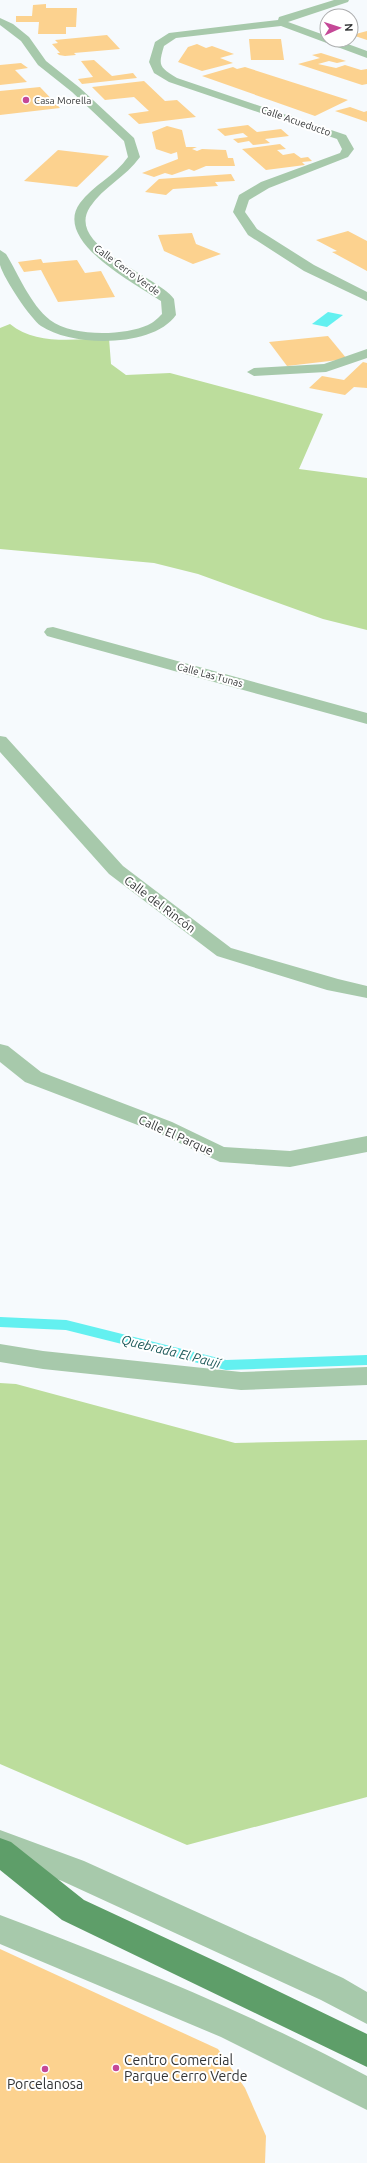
<svg xmlns="http://www.w3.org/2000/svg" width="367" height="2163" font-family="Ubuntu,sans-serif">
<style>
.green{fill:#bcdd9c}
.water{fill:#63f0f0}
.lines{fill:none;stroke-linecap:round;stroke-linejoin:round}
.stream{stroke:#63f0f0;stroke-width:10}
.building{fill:#fcd28f}
.minor{fill:#a7c9ab;fill-rule:evenodd}
.major{fill:#5e9e69;fill-rule:evenodd}
.poi-dot{fill:#c54897;stroke:#fff;stroke-width:1.5}
.labels{text-anchor:middle;dominant-baseline:central;stroke-width:4;stroke-linejoin:round;paint-order:stroke}
.far-poi-label{font-size:10px;fill:#333536;stroke:#fff;text-anchor:start}
.far-street-label{font-size:10px;fill:#333536;stroke:#fff}
.street-label{font-size:12px;fill:#333536;stroke:#fff}
.water-label{font-size:13px;font-style:italic;fill:#1c5858;stroke:#fff}
.near-poi-label{font-size:14px;fill:#333536;stroke:#fff;text-anchor:start}
</style>
<rect width="100%" height="100%" fill="#f6fafd"/>
<g class="green">
<path d="M10,324C37,346 76,339 109,338L111,364L126,375L170,373L323,414L299,469L367,478V630L323,619L198,574L154,563L0,549V328Z"/>
<polygon points="0,1383 16,1384 235,1443 367,1440 367,1797 187,1845 0,1764"/>
</g>
<polygon class="water" points="328,312 343,315 327,327 312,324"/>
<g class="lines">
<polyline class="stream" points="0,1322 66,1325 226,1365 367,1360"/>
</g>
<g class="building">
<polygon points="46,4 46,8 77,8 76,27 66,27 66,34 38,34 39,22 16,22 16,16 32,16 33,5"/>
<polygon points="367,31 367,40 352,35"/>
<polygon points="107,35 120,49 74,53 76,55 65,56 59,55 57,53 60,53 52,44 58,43 55,40"/>
<polygon points="249,39 281,39 284,60 251,60"/>
<polygon points="197,44 206,48 212,46 234,54 220,58 233,63 202,71 178,62 188,47"/>
<polygon points="321,53 346,61 337,63 329,61 318,64 336,68 345,65 361,70 367,69 367,84 362,85 298,64 320,58 312,55"/>
<polygon points="94,60 112,76 133,73 137,78 82,84 78,79 93,77 81,61"/>
<polygon points="21,63 28,68 15,70 27,82 0,85 0,65"/>
<polygon points="233,67 237,69 245,67 348,100 315,116 202,76"/>
<polygon points="144,81 165,101 177,100 196,117 139,124 128,114 149,111 134,97 105,100 92,87"/>
<polygon points="40,87 60,108 0,115 0,91"/>
<polygon points="350,107 364,112 367,111 367,122 335,111"/>
<polygon points="248,125 257,132 281,129 289,136 265,139 270,143 253,145 249,141 238,143 233,139 248,137 243,133 225,136 217,129"/>
<polygon points="167,126 182,130 186,147 197,147 192,149 197,151 202,149 226,150 228,158 233,158 235,166 206,166 194,171 189,169 172,175 165,173 154,177 142,173 178,159 177,152 171,154 156,149 152,132"/>
<polygon points="280,144 286,149 277,150 283,155 294,153 301,158 308,157 312,161 302,162 305,165 266,170 242,149"/>
<polygon points="58,150 109,156 77,187 24,181"/>
<polygon points="231,174 235,181 215,182 218,186 173,189 166,195 145,192 159,179"/>
<polygon points="348,231 367,241 367,271 332,252 337,251 316,240"/>
<polygon points="192,233 196,244 221,254 193,264 164,251 158,235"/>
<polygon points="41,259 43,263 77,260 85,273 101,271 115,297 58,302 41,270 24,272 18,262"/>
<polygon points="328,336 347,359 287,366 269,342"/>
<polygon points="363,362 367,363 367,388 354,387 345,395 309,388 322,376 344,380"/>
<polygon points="0,1949 218,2049 245,2088 266,2136 265,2163 0,2163"/>
</g>
<g class="lines">
<g class="minor">
<path d="M334,0H349L348,2L288,22L327,36V40H337L367,51V58L281,26L176,38L164,46C158,66 159,67 177,78L346,135L354,149L348,157L269,188L249,200L245,212L257,229L314,265L367,292V301L304,271L248,235L233,212L239,195L261,182L340,153L342,149L337,139L169,82L154,73L149,62L155,42L169,33L278,20L279,17Z"/>
<path d="M0,18L13,24L29,37L46,61L80,88L134,138L140,157C126,177 103,187 90,207C64,246 158,276 174,299L176,315C153,348 72,347 41,326C30,318 4,279 0,265C0,261 0,255 0,250L6,254C19,275 30,304 50,320C73,337 123,336 148,325C153,323 158,318 162,314L161,301C136,284 52,241 80,203C93,185 115,176 128,157L124,141L72,92L38,65L21,41L0,25Z"/>
<polygon points="367,349 367,358 326,372 254,376 247,372 254,368 324,364"/>
<polygon points="53,627 367,713 367,724 47,636 44,632 47,628"/>
<polygon points="0,736 6,737 123,866 231,948 338,979 367,986 367,998 327,990 217,956 109,874 0,752"/>
<polygon points="0,1044 8,1046 41,1072 172,1122 224,1147 290,1151 367,1136 367,1152 290,1167 220,1162 156,1132 25,1082 0,1062"/>
<polygon points="0,1344 43,1351 241,1372 367,1367 367,1385 241,1390 43,1369 0,1362"/>
<polygon points="0,1830 84,1861 343,1978 367,1992 367,2024 321,2000 62,1881 0,1858"/>
<path d="M0,1915C125,1962 250,2013 367,2076V2110L221,2037L0,1944Z"/>
</g>
<polygon class="major" points="0,1838 11,1842 84,1900 228,1967 367,2034 367,2067 62,1920 0,1870"/>
</g>
<g class="poi-dot">
<circle cx="26" cy="100" r="4"/>
<circle cx="116" cy="2068" r="4"/>
<circle cx="45" cy="2069" r="4"/>
</g>
<g class="labels">
<g class="far-poi-label">
<text x="34" y="100">Casa Morella</text>
</g>
<g class="far-street-label">
<text transform="translate(296 121) rotate(19)">Calle Acueducto</text>
<text transform="translate(127 270) rotate(36)">Calle Cerro Verde</text>
<text transform="translate(210 675) rotate(15)">Calle Las Tunas</text>
</g>
<g class="street-label">
<text transform="translate(160 904) rotate(37)">Calle del Rincón</text>
<text transform="translate(176 1135) rotate(24)">Calle El Parque</text>
</g>
<g class="water-label">
<text transform="translate(171 1351) rotate(14)">Quebrada El Paují</text>
</g>
<g class="near-poi-label">
<text x="124" y="2060">Centro Comercial<tspan x="124" dy="16">Parque Cerro Verde</tspan></text>
<text x="45" y="2084" text-anchor="middle">Porcelanosa</text>
</g>
</g>
<g transform="translate(339 28) rotate(87)"><circle r="19" fill="#ffffff" stroke="#adaeaf"/>
<path d="M0-3L7 15L0 10L-7 15Z" fill="#c54897"/>
<text y="-6" font-size="11" font-weight="bold" text-anchor="middle" fill="#333536">N</text>
</g>
</svg>
